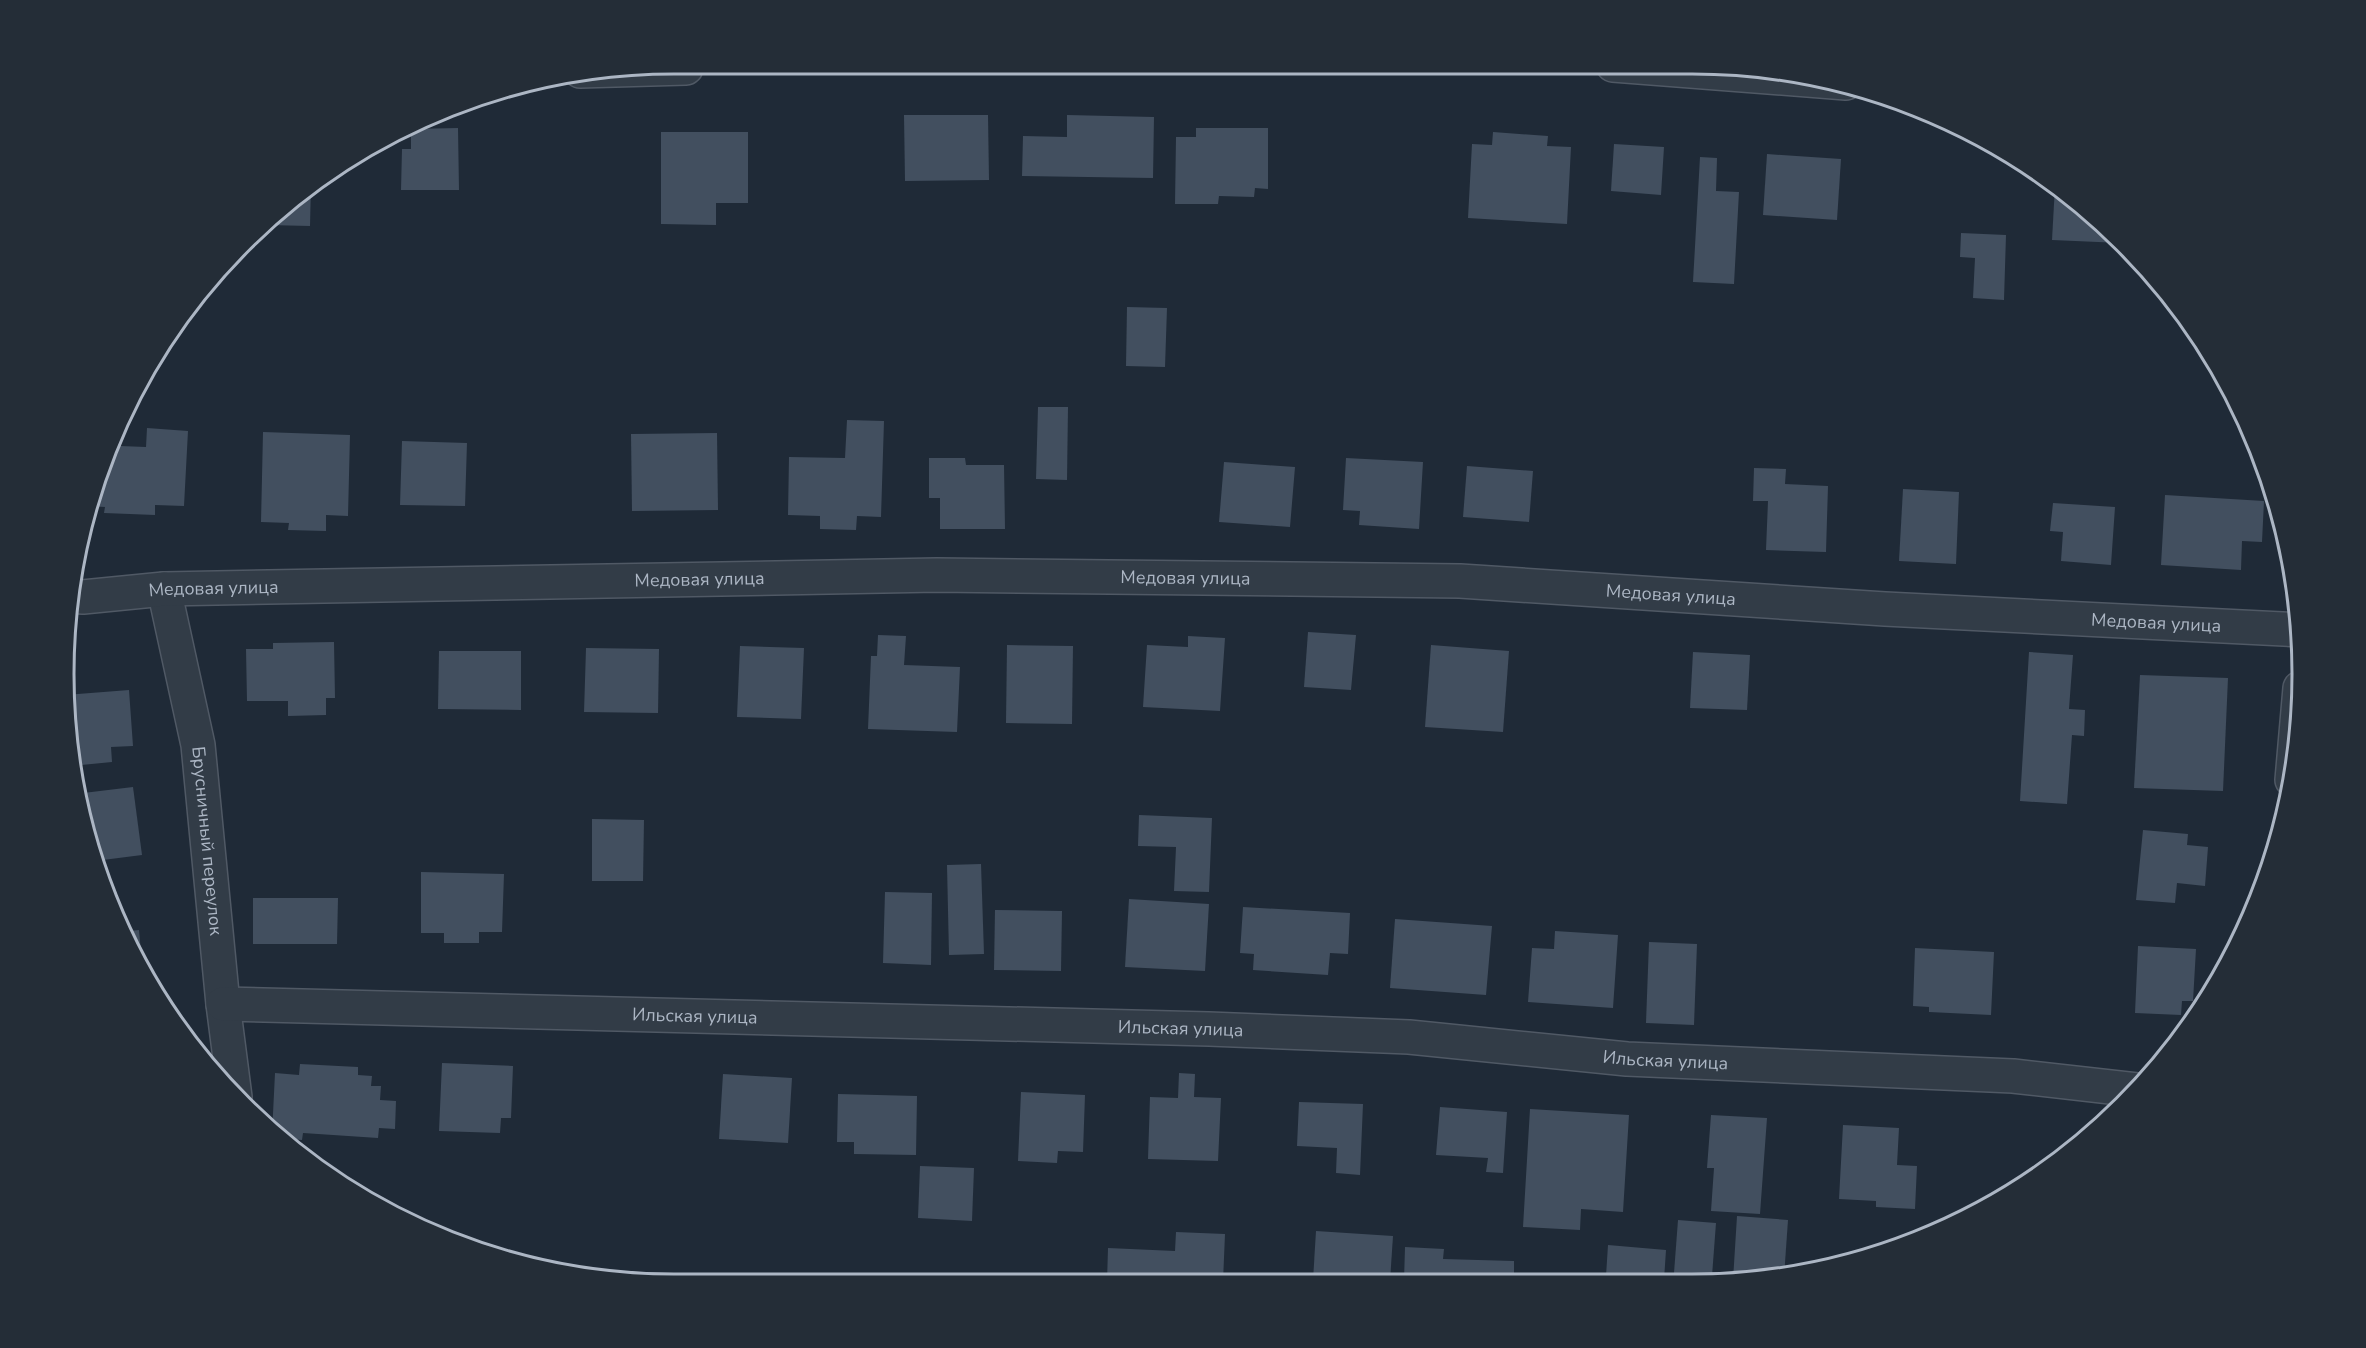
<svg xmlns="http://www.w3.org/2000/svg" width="2366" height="1348" font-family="'Nunito Sans',sans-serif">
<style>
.building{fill:#424f5f}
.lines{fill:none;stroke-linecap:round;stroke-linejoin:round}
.street-casing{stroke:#505965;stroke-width:36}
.street{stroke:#323c47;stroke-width:33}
.labels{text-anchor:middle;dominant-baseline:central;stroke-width:5;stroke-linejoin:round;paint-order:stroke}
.street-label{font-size:18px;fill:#acb6c4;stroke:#18212b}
.rim{fill:none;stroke:#acb6c4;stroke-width:3}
</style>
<rect width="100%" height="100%" fill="#1f2a37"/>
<g class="building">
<polygon points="904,115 988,115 989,180 905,181"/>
<polygon points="1067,115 1154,117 1153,178 1022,176 1023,136 1067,137"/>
<polygon points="458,128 459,190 401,190 402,149 411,149 411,129"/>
<polygon points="1196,128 1268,128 1268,189 1255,188 1254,197 1219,196 1218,204 1175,204 1176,137 1196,137"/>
<polygon points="661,132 748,132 748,203 716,203 716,225 661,224"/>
<polygon points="1493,132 1548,136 1547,146 1571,147 1567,224 1468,218 1472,144 1492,145"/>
<polygon points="1614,144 1664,147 1661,195 1611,191"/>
<polygon points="1767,154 1841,159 1837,220 1763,215"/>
<polygon points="1700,157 1717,158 1716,191 1739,192 1734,284 1693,282"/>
<polygon points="311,184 310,226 267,225 267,220"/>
<polygon points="2055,186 2095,215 2121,243 2052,240"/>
<polygon points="1961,233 2006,235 2004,300 1973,298 1975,258 1960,257"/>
<polygon points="1127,307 1167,308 1165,367 1126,366"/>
<polygon points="1038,407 1068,407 1067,480 1036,479"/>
<polygon points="121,418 120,446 146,447 147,428 188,431 184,506 155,505 155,515 104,513 105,507 87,506"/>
<polygon points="847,420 884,421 881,517 857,516 856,530 820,529 820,516 788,515 789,457 845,458"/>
<polygon points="263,432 350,435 348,516 326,515 326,531 288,530 289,523 261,522"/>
<polygon points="717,433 718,510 632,511 631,434"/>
<polygon points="402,441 467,443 465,506 400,505"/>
<polygon points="929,458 965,458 966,465 1004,465 1005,529 940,529 940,498 929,498"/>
<polygon points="1346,458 1423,462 1419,529 1359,525 1360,511 1343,510"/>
<polygon points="1224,462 1295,467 1290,527 1219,522"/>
<polygon points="1467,466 1533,471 1529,522 1463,517"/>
<polygon points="1754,468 1786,469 1785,484 1828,486 1826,552 1766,550 1768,501 1753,501"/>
<polygon points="1903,489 1959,492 1956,564 1899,561"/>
<polygon points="2165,495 2264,501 2262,542 2242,541 2241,570 2161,565"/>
<polygon points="2053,503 2115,507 2111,565 2061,561 2063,532 2050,531"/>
<polygon points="1308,632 1356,635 1351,690 1304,687"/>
<polygon points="878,635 906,636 904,665 960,667 957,732 868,729 871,656 877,656"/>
<polygon points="1188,636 1225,638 1220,711 1143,707 1147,645 1188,647"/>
<polygon points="334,642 335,698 326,698 326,715 288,716 288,701 247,701 246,649 273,649 273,643"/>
<polygon points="1007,645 1073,646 1072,724 1006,723"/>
<polygon points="1431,645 1509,651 1503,732 1425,727"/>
<polygon points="740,646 804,648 801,719 737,717"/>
<polygon points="586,648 659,649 658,713 584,712"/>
<polygon points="439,651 521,651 521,710 438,709"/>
<polygon points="1693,652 1750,655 1747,710 1690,708"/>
<polygon points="2029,652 2073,655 2069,709 2085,710 2084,736 2072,735 2067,804 2020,801"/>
<polygon points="2140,675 2228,678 2223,791 2134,788"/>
<polygon points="129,690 133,746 111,747 112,762 71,766 65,717 65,695"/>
<polygon points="133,787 142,855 95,861 75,794"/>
<polygon points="1139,815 1212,818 1209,892 1174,891 1176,847 1138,846"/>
<polygon points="592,819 644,820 643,881 592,881"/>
<polygon points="2143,830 2188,834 2187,845 2208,847 2205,886 2177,883 2175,903 2136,900"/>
<polygon points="981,864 984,954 949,955 947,865"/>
<polygon points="421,872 504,874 502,932 479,932 479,943 444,943 444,933 421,933"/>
<polygon points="885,892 932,893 931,965 883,963"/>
<polygon points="253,898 338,898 337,944 253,944"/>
<polygon points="1129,899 1209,904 1205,971 1125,967"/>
<polygon points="1243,907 1350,913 1348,954 1330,953 1328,975 1253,970 1254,954 1240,953"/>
<polygon points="995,910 1062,911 1061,971 994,970"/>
<polygon points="1395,919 1492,926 1486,995 1390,988"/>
<polygon points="139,930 143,975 121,932"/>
<polygon points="1555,931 1618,935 1613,1008 1528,1002 1532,948 1554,949"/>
<polygon points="1649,942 1697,944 1694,1025 1646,1023"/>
<polygon points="2138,946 2196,949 2193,1001 2182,1001 2181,1015 2135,1013"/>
<polygon points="1915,948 1994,952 1991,1015 1929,1012 1929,1007 1913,1006"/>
<polygon points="442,1063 513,1066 511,1118 501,1118 500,1133 439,1131"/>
<polygon points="300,1064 358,1067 358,1075 372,1076 371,1086 381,1086 380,1100 396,1101 395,1129 379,1128 378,1138 303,1133 302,1140 278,1138 272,1134 275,1073 299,1075"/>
<polygon points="1179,1073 1195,1074 1194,1097 1221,1098 1218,1161 1148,1159 1150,1097 1178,1098"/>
<polygon points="723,1074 792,1078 788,1143 719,1139"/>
<polygon points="1021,1092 1085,1095 1083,1152 1058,1151 1057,1163 1018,1161"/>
<polygon points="838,1094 917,1096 916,1155 854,1154 854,1142 837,1142"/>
<polygon points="1299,1102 1363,1104 1360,1175 1336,1173 1337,1148 1297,1146"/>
<polygon points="1440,1107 1507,1112 1503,1173 1486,1172 1488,1158 1436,1155"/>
<polygon points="1530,1109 1629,1115 1623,1212 1581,1209 1580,1230 1523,1227"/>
<polygon points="1711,1115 1767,1118 1760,1214 1711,1211 1714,1168 1707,1168"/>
<polygon points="1843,1125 1899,1128 1897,1165 1917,1166 1915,1209 1876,1207 1876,1201 1839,1199"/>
<polygon points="920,1166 974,1168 972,1221 918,1218"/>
<polygon points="1737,1216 1788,1220 1784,1277 1771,1280 1733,1280"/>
<polygon points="1678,1220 1716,1223 1712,1276 1674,1273"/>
<polygon points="1316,1231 1393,1236 1390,1281 1313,1280"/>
<polygon points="1176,1232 1225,1234 1223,1282 1107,1282 1108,1248 1175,1251"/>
<polygon points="1608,1245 1666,1250 1664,1280 1598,1280 1598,1276 1606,1276"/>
<polygon points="1405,1247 1444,1249 1443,1259 1514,1261 1514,1281 1404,1281"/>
<polygon points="1251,1274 1300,1278 1300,1281 1250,1282"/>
</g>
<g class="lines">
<defs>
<g id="street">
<polyline points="1613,65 1846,83"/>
<polyline points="580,71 686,68"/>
<path id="s1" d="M164,589L198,745L223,1004L235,1097"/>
<path id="s2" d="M68,596L83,597L164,589L937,575L1460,581L1885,609L2301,630"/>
<polyline points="2292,780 2300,688"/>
<path id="s3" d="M223,1004L1209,1029L1409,1037L1627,1059L2013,1076L2137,1090"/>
</g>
</defs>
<use href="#street" class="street-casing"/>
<use href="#street" class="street"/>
</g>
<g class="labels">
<g class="street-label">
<text stroke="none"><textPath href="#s2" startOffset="1118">Медовая улица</textPath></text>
<text stroke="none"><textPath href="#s2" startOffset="632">Медовая улица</textPath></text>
<text stroke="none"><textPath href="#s2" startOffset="146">Медовая улица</textPath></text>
<text stroke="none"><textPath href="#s2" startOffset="1604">Медовая улица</textPath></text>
<text stroke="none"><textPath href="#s2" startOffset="2090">Медовая улица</textPath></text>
<text stroke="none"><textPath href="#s1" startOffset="256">Брусничный переулок</textPath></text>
<text stroke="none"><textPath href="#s3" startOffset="472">Ильская улица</textPath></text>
<text stroke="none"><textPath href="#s3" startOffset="958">Ильская улица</textPath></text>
<text stroke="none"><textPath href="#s3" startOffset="1444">Ильская улица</textPath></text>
</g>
</g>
<path d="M0 0H2366V1348H0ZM674 74H1692A600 600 0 0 1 2292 674V674A600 600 0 0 1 1692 1274H674A600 600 0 0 1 74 674V674A600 600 0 0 1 674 74Z" fill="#242d37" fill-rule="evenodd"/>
<path class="rim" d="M674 74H1692A600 600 0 0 1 2292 674V674A600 600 0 0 1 1692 1274H674A600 600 0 0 1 74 674V674A600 600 0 0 1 674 74Z"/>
</svg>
